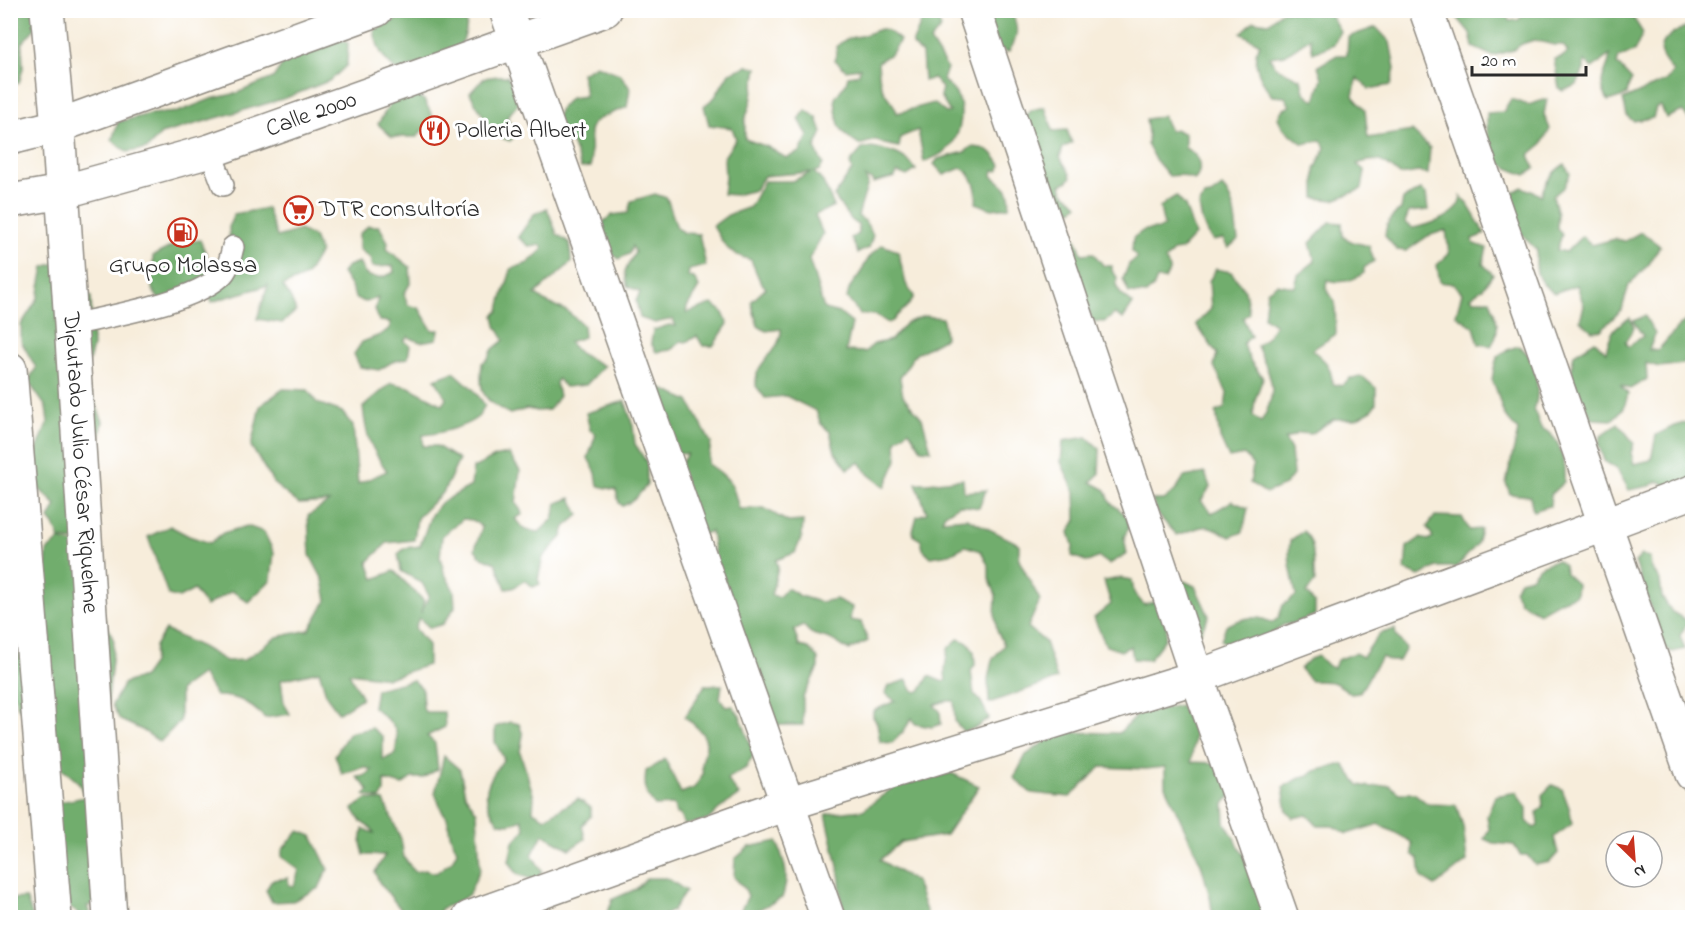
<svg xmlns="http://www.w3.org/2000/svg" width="1703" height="928" font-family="'Indie Flower',sans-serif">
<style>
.forest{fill:#71ad6d;stroke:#4e6c4c;stroke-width:1.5}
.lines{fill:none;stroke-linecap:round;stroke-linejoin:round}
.service-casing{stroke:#918c83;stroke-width:24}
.minor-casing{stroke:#918c83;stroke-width:36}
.tertiary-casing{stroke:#918c83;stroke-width:36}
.service{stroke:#fff;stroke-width:21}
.minor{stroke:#fff;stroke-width:33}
.tertiary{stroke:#fff;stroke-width:33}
.labels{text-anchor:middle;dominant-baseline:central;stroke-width:6;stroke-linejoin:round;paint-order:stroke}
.street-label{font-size:24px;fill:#2b2b2b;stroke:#fff}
.poi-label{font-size:24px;fill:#2b2b2b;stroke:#fff;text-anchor:start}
</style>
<rect width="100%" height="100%" fill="#fff"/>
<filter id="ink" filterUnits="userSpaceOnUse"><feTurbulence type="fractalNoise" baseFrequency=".0167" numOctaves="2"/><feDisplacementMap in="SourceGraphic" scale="12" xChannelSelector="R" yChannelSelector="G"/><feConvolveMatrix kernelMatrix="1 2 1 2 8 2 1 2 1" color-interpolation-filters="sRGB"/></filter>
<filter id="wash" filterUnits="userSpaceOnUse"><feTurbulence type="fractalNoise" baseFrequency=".008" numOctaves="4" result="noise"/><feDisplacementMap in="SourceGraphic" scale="24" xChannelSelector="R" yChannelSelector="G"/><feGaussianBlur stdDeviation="1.35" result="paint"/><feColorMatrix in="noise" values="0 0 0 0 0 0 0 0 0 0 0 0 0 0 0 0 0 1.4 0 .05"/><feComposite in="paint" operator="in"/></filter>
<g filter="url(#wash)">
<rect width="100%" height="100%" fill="#f7eddb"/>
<g class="forest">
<path d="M1451,10L1505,11L1509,21L1518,20L1528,11H1629L1643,33L1634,52L1619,57L1617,64L1632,80L1629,85L1627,95L1608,101C1595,76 1607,77 1610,55L1592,68L1584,60V69L1577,85L1562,91L1559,88L1554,59L1562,57L1568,52L1563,45H1554L1534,40L1522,44L1513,50L1492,56L1473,47L1470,33Z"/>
<polygon points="10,11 38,11 43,19 22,43 23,68 19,83 11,84"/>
<path d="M415,11H465C469,25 466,44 452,53C439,60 412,66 397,71C382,59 377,48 374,30Z"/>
<path d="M926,11H933L941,28L930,41L947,68L943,80C947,85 953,89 956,94C965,108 961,131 952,144C946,153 933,158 924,162L918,130L901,137L899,147L884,144L876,140L859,145C837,131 837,123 835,98L846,83L848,76L859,74L860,68L846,70L835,60L837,46C850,35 850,39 864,35C885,28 880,24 900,40L892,53L878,62C879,74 879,86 887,96C891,102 895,105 897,113L934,103L946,113L950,112L940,96L942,88L934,78L924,81L922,54L912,44Z"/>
<path d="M993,11H1002L1005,14L1007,11H1018L1013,16C1019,28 1017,41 1008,52L993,46L985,18Z"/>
<path d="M1282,11H1310L1317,15L1328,11L1340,31L1334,44L1313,53L1310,38L1285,55L1269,57L1276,67L1301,79L1304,92L1315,101L1322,78L1318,66L1337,55H1347L1348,37L1376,27L1390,42L1395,68L1391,85L1369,89L1357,78L1353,96L1365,110L1368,138L1412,131L1430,148L1428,174L1419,172L1400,175C1382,160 1379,157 1357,164L1365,171L1362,189L1334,200L1315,198V170L1325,148L1321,140L1303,144L1283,128L1278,118L1282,110L1290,106L1285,97L1272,96C1261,81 1249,60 1260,44L1241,33L1254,21L1269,23Z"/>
<path d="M1692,25V124L1683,111L1666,118L1661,106L1656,107L1653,118L1633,121L1627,116L1623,100L1667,80L1673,72C1670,68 1664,61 1662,56C1657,37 1679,30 1692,25Z"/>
<polygon points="328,36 348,43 347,65 331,80 286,98 161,134 147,149 127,152 112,140 118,122 150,114 178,112 211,99 237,93 273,78 291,51"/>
<path d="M596,65L620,74L630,88L627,107C580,126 591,119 591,167L581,168L570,137L556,122L559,110L570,98L585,96L582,73Z"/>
<path d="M747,66L757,68L751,102L745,120V139L768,147L786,158L800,152L808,136L799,119L806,110L817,118L822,132L815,148L823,164L820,170L814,172L823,182L834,206L815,215L823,234L809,259L824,309L839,313L852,323L846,351L865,352L874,344L891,340L906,323L924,316L943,318L945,338L914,355L900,378L903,396L922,418L931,450L921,449L909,430L896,440L897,460L885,487L868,474L860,462L848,469L835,452L830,432L821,424L816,411L786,396L765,398L756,386C756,381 756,375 758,371C765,356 782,347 781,329L766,331L758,326L751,302L766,288L760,281L751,260C727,253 725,247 713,226L728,215L750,207L764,181H792L812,172L764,176L755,190L735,195L723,194L725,177L724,157L736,139L732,128L709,125L704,106L715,97L729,73Z"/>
<path d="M498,76H507L518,93L519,103L507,117L517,134L510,141L493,135C487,119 477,108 470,93L484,78Z"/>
<polygon points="415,95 424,100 433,117 417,137 392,137 378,124 394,97"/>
<path d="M1511,99L1528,105L1547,99L1544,114L1550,129L1541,145L1529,155L1535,169L1526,175C1487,162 1487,152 1487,113L1503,112Z"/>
<path d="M1045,107L1053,131L1067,130L1072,143L1063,148L1060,157C1064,165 1069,169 1071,177L1068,181L1061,185C1063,197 1073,196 1078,205L1072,210L1067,207L1064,210L1069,220L1061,232L1046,182V172L1031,160L1021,121L1032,110Z"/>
<path d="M1163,116L1170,131L1175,129L1185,134V148C1199,154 1204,168 1195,180L1181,175L1169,176L1154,158L1147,143L1148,134L1146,119Z"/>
<path d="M971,147C989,148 991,150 1001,165L998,171L993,170L992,176C1005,186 1012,190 1009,207L992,209L976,203C978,190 974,174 961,168L944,175L934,164L938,159L965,152Z"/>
<path d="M863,148C884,148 905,152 916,170L907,176L897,172L895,177L873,183L872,180L865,177L868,183L858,216L865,221L873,235L869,248L858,253L851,238L859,234L858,225C845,216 843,208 834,196L852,170L850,163Z"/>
<path d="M1565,164L1570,174L1564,187L1553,196L1558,214L1557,228L1562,235L1557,250L1566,252L1582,236L1592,245L1615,239L1625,241L1641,232L1660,246L1649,264L1629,285L1622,309L1601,330L1592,331L1580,320L1584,306L1577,285L1554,293C1536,281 1534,271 1537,250C1517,232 1510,219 1512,193L1522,187L1541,195C1546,181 1552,172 1565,164Z"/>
<path d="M1222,187C1236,201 1235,222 1238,240L1228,248L1223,239L1213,241L1207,233L1202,221L1199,206L1204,196L1211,195Z"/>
<path d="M1421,190L1426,194L1428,210L1409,212L1405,222L1413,228C1426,226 1452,218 1458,206C1460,203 1460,200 1461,196C1471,207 1477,221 1485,234L1472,239L1474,244L1487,248L1483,264L1493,274L1483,288L1471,297L1474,300H1490C1496,317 1502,330 1491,346L1479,344L1474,327L1456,315L1462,293L1454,284L1440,282L1437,265L1449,254L1446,230L1428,236L1406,251L1397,250L1385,236C1386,224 1389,217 1401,210L1403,199Z"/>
<path d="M655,194L667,198L677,228L685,233L699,234L706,266L689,270L688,277L694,278L699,287L687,307L686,313L712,304L722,311L728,324L713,346H703L697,336L686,342L681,341L671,350L656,352L651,343L653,330L669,325L676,326L673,319L655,323L640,318L636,301L640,292L627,286L625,271L635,252L632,246L629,254L619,259C605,249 602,239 603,222L612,215L628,213L631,201Z"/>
<polygon points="1176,196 1185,206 1195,235 1181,250 1173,251 1165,260 1170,269 1165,279 1157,279 1154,286 1146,294 1129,293 1123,279 1129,264 1137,258 1132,251 1133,238 1144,230 1159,229 1164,226 1160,208 1166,202"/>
<path d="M267,208L277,237L300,230L314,237L320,252L306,276L283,286L290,297L296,311L282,323L257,319L268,285C249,292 231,295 212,302L205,286L162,304L152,289L153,256L176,244L200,240L211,265L220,261H230L229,226L234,214Z"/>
<path d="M547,208L557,234L570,243L571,263L535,294L544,301L567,311L583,325L584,337L569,342L579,353L604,366L586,385L565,387L558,379L556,383L559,396L549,410L537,411L527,409L510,414C484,400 478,395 482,363L487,360L493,349L504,340L496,326L494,315L499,311C501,295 508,284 511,269L528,263L543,249L541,245L530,247L518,237L534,214Z"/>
<path d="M1330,222L1342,223L1343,237L1353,242L1369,246L1374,261L1364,268V273C1353,281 1341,284 1327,280L1326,288L1335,302L1336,334L1312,350C1327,362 1330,364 1333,384L1342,386L1350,378L1363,377L1376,388V403L1372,410L1356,419H1334L1311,434L1299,433L1285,439L1291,450L1293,475L1285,485L1266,493L1250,483L1253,466L1245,455L1229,458L1220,438L1216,412L1225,408L1227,393L1214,366L1217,354L1196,324L1211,309L1209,281L1216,269L1231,272L1245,290L1249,313L1243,318L1251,336L1243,344L1251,362L1263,378L1255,400L1253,416L1261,422C1280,390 1271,378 1257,346L1268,336L1275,325L1264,317L1267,291L1277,284L1295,287L1298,275L1315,261L1310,243Z"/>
<path d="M368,226H379L388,242L387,249L410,267L411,282L404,294L408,305L419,308L432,330H439L437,339L420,342L408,337L404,341L410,345L408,358L392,362L379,370L360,367L354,354L362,342L380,335L390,328V322L379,321L375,309L378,298L365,302L355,298L353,290L342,273L348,266L359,262L365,274C376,280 384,278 394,272L393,266L372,267L370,258L359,249V234Z"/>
<polygon points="1070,234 1077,241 1082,254 1093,253 1104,266 1112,266 1112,271 1117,277 1116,286 1121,294 1133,304 1123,319 1115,314 1104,322 1092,321 1067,239"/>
<path d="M882,245L898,251L906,284L914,296C909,310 899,310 893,321L888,323L876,315L860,314L847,298C850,282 853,285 861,272C868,259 869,255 882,245Z"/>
<polygon points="58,262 91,297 93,347 84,379 103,421 91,485 75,541 60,539 54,525 49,519 56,505 33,483 30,467 48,422 46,407 28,381 36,368 21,341 21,325 38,298 44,267"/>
<path d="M1645,316L1655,334L1649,350H1658L1680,325L1692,316V350L1687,351L1683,364L1659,367L1646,363L1647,379L1630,389L1620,385L1628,394L1624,408L1612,420L1593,419C1579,393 1567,385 1574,354L1595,341L1606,352C1610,334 1613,326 1630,318L1634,328L1625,342L1628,347L1643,336L1633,321Z"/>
<path d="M1518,346C1537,356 1541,391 1534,410L1541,428C1562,437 1565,461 1564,482L1551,494L1550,506L1533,511L1530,496L1510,494L1506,483L1518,431C1514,425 1506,419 1503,412C1499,400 1498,391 1492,380C1496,357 1494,354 1518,346Z"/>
<path d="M454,372L473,389L485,405C483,408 481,414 478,417C466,427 438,434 423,435V446H437L459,460L444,491L417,518L414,540L387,543L368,562L374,579L394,571L424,601L421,613L429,596L422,583L401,571L398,554L405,548L420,546L431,515L442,502L471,486L473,468L497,456L509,454L520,471L516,503L523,514L515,519L525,530L539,532L553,519L557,503L571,498L579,515L565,527L562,537L543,557L538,579L540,584L533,587L525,580L513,588L506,589L496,563L480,556L475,549L482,527L472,520L463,519L442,536L440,557L444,572L454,591L455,607L443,624L430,628L419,618L415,628L428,645V665L388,678L349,673L362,698L339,713L327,697L319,671L281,680L284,703L290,714L265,718C248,702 239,696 216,696L202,674L180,690V721L160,742L142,730L120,720L112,705L124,683L143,677L153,663L155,646L165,630L202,647L226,661L244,660L277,637L309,630L327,600L323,580L310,555L308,516L329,502L299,504L274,484L251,446L260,406L283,389L308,390L317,403L342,412L353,426L358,484L387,471C370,447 366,437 363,407L391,383L409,387L443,405L446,398L435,379Z"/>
<path d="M656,386L689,401L711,443L708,464C731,479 733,483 739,509L764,508L788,522L803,521L802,536L795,553L776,560L778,568L771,595L779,597L787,588L800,596L820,602L836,599L852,607L850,620L861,622L868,641L849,650C841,647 835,640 827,638C814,634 813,637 803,625L794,630L799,646L808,648L818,658V668L803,697V725H775L715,558L711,531L693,539L675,531L663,512L679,466L687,454L675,453Z"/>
<polygon points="625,401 633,426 635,444 647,463 647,485 635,499 623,506 619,503 616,490 598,486 596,473 588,458 596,434 590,430 586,413"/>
<polygon points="1692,421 1692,488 1670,488 1659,481 1650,486 1629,490 1617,469 1604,461 1599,445 1600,437 1618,423 1634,443 1631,453 1634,464 1651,460 1656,435 1674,426"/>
<polygon points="1087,437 1100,449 1099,474 1091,482 1106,490 1110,502 1126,515 1129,527 1124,537 1127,554 1109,564 1099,557 1088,562 1072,556 1073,545 1069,532 1076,520 1075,493 1061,462 1063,441"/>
<path d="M1205,473L1210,487L1201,501L1212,513L1232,501L1248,508L1243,532L1230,537C1202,520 1206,527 1177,535L1159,516L1152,500H1164L1175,491L1184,477Z"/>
<polygon points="963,479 964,492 986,490 979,508 959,505 945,514 942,520 967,518 1019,544 1019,560 1040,600 1028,627 1045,642 1057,679 989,703 988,679 992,660 1004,645 997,630 995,616 996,595 989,578 989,567 981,551 965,546 950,554 931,557 923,549 921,540 914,536 913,531 917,516 927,513 916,483 927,483"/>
<polygon points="1435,516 1462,517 1469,530 1481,529 1477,544 1457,567 1437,567 1419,576 1405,570 1407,547 1420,538 1428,540 1433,537 1427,527"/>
<polygon points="170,526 189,536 210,543 223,533 247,526 264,532 274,553 271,580 248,602 232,591 206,606 194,590 179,598 168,595 148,537"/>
<path d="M1303,531C1317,541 1312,565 1315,582L1306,593L1315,603V615L1295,623L1283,625L1269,637L1232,648L1221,640L1226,625C1243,619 1255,613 1272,623L1279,617L1283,605L1296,596C1293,575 1287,562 1290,541Z"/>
<polygon points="59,540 88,548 95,597 114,641 97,804 103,903 87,906 91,917 76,917 79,914 51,895 55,803 85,797 79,783 55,762 48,716 18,707 13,692 13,674 45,584 47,551"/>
<polygon points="1642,555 1650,558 1651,567 1660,581 1662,597 1672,612 1688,621 1680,636 1685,649 1672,652 1664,647 1635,562"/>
<path d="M1557,560L1564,565L1565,573L1577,584L1576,595L1560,601L1539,613L1520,602L1514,590L1520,580L1531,577C1538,567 1544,563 1557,560Z"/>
<polygon points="1120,578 1132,580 1134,593 1144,605 1165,599 1184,581 1195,586 1209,616 1200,633 1179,632 1167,626 1165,639 1149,660 1133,659 1131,646 1121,651 1106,646 1094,618 1111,604 1104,581"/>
<path d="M1395,629L1396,636L1406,648L1399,661H1390L1382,657C1372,668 1368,681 1359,693L1351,694C1334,680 1332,681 1311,681L1300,669L1310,659L1318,656L1328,666L1334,668L1337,660L1355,653L1363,657L1379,634Z"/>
<path d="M958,639L969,643L974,652L975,665L971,671L974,694L981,702L989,718L977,727L964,732L955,722L954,701H946L934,705L940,711L941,724L932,727L915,724L912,718L903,732L892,743L880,742L877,723L873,717V711L895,701L885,693L888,686L907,680L912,690L917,692L921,690L929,676L943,682L946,680C943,668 947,660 948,648Z"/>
<path d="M413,680L422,688L423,707L425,712H444L445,727L427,736L435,743L438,769L423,778H412L402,785L384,780V792L380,799L364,795L369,790L357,777L364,776L372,770L364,767L342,774L335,755L349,733L372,728L383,737V760L395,754C401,726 393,725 373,707L376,689Z"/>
<path d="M705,685H722L720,698L726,707L733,706L740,716L754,754L746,768L727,779L739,795L718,810L708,820L685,825L679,814H676L674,805L655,806C645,795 644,785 646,771L665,759L681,793L694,788L703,774C699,760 706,757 706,744C706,733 693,724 685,717Z"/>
<polygon points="1180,705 1195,735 1191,762 1241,764 1232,794 1224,804 1225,822 1248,862 1266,917 1213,917 1210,897 1201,864 1165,786 1165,767 1146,769 1101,767 1070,797 1031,793 1014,778 1026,755 1059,732 1119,733 1138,714"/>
<path d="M510,722L519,724L523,735L520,752L534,797L533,811L545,818L578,799L591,808V816L582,825L585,839L570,849L543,834L532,855L542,871L535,880L517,874L509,861L513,842L525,829L522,819L510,824L499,823C478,798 486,782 504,759L495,742V727Z"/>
<polygon points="444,756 460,770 465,794 477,812 480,869 469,894 458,902 442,908 436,917 407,917 379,882 375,872 385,855 364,855 361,843 363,829 374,833 372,829 361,822 353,809 367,799 384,801 401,839 404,858 415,872 425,870 436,873 452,861 457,851 450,834 447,817 442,811 435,793"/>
<path d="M1343,764L1359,785L1370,787L1389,785L1399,793H1414L1428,804L1456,805L1463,826L1467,861L1435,886L1421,877L1419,859L1412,854V843C1402,835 1390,831 1379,824L1347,834L1333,826H1318L1307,815L1293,818L1287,812L1283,787L1302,777H1307L1315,771Z"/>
<polygon points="951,773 979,786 946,835 901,842 880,860 916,882 928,917 843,917 839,871 826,814 863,810 894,787"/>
<polygon points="1552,785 1562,789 1570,810 1572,824 1554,837 1558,853 1550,862 1535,865 1527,855 1520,855 1514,845 1493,843 1484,839 1489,829 1487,816 1495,796 1517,792 1520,799 1527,808 1527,821 1534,828 1538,826 1537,812 1543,807 1542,795"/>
<polygon points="299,831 312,836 328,869 319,888 293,901 272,902 266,890 272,880 288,878 289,885 294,886 299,870 282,857 282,850"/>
<path d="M777,841C785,864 790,875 782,898L751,913L747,917H737L748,896L745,889L734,877L735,859L749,847Z"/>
<polygon points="647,878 667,878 686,891 672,911 661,917 605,917 613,899 636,889"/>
<polygon points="26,898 33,917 11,917 11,899"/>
</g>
</g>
<g filter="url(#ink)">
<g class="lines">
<defs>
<g id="service">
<polyline points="210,151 223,185"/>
<path d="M71,325C110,316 191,303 221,276C229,269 230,258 233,247"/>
</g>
<g id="minor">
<polyline points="506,10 828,918"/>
<polyline points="974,10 1197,677 1282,918"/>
<polyline points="1426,10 1692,774"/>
<polyline points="469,918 787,804 1197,677 1692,492"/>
</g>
<g id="tertiary">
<path id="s1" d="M47,10L58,126L110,918"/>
<polyline points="10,138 58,126 376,10"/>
<path id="s2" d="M10,201L62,192L210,151L605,10"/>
<polyline points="10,369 55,918"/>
</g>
</defs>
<use href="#service" class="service-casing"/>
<use href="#minor" class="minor-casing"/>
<use href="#tertiary" class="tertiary-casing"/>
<use href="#service" class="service"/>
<use href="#minor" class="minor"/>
<use href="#tertiary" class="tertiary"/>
</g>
</g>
<defs>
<symbol id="restaurant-ring" viewBox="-11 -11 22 22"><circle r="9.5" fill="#fff" stroke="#c8321e" stroke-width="1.5"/><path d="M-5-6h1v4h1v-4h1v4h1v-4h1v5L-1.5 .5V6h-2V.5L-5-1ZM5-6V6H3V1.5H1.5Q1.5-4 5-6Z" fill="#c8321e"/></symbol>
<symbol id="supermarket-ring" viewBox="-11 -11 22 22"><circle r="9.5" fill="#fff" stroke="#c8321e" stroke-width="1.5"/><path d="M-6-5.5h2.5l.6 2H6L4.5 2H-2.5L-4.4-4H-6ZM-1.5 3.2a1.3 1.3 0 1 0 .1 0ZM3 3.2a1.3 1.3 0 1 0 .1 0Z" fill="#c8321e"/></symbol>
<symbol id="fuel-ring" viewBox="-11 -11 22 22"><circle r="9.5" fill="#fff" stroke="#c8321e" stroke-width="1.5"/><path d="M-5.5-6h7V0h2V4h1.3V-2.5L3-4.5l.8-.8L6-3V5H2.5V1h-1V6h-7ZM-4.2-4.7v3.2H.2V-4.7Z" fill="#c8321e"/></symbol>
</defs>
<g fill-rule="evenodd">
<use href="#restaurant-ring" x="418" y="114" width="33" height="33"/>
<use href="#supermarket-ring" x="282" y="194" width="33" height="33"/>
<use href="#fuel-ring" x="166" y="216" width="33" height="33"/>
</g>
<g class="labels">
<g class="street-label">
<text stroke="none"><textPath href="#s2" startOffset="314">Calle 2000</textPath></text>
<text stroke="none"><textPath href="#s1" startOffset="454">Diputado Julio César Riquelme</textPath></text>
</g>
<g class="poi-label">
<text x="455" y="131">Polleria Albert</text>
<text x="319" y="210">DTR consultoría</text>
<text x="183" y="266" text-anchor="middle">Grupo Molassa</text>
</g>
</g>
<rect width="1703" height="928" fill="none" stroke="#fff" stroke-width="36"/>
<g transform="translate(1634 859) rotate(155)"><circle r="28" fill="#ffffff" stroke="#aaaaaa" stroke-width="1.5"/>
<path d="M0-4.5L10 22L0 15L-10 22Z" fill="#c8321e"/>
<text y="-9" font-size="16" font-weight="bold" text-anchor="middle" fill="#2b2b2b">N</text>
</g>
<path d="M1472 66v9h114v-9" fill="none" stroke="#2b2b2b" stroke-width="3"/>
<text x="1481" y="66" font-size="18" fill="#2b2b2b" stroke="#ffffff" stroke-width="4.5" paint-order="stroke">20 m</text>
</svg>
